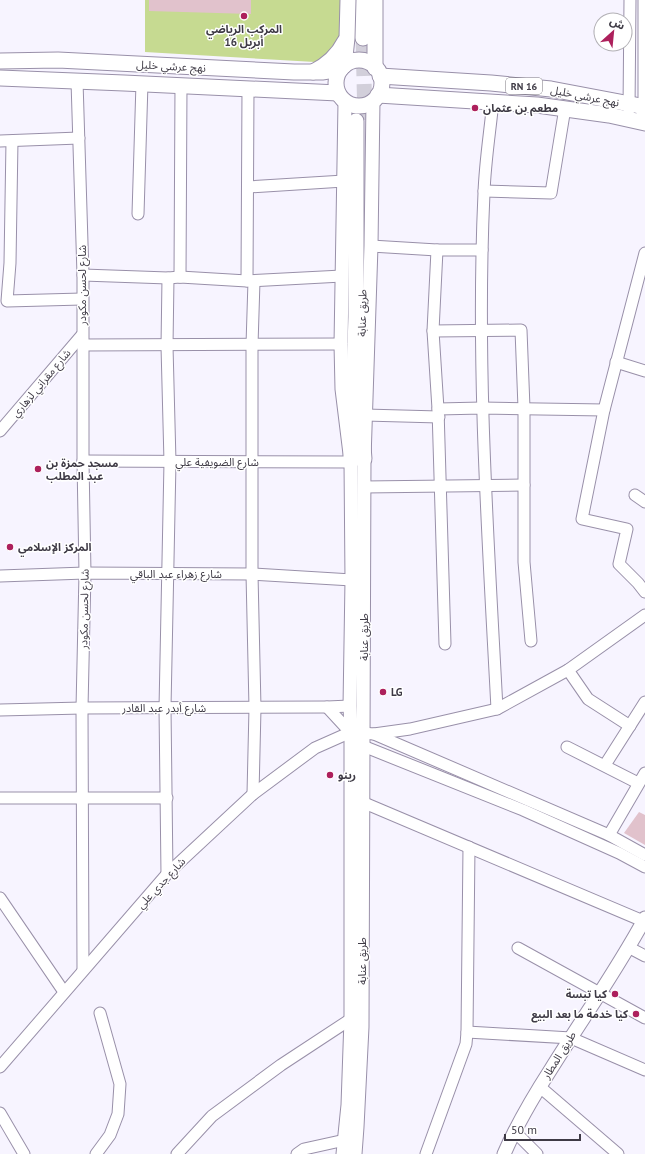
<svg xmlns="http://www.w3.org/2000/svg" width="645" height="1154" font-family="'PT Sans','Noto Sans Arabic',sans-serif">
<style>
.green{fill:#c6da91}
.building{fill:#e1c2cc}
.lines{fill:none;stroke-linecap:round;stroke-linejoin:round}
.highway-tunnel{stroke:#d2cfda;stroke-width:15;stroke-dasharray:15 8;stroke-linecap:butt}
.minor-casing{stroke:#9990a9;stroke-width:13}
.major-casing{stroke:#9990a9;stroke-width:15}
.highway-casing{stroke:#9990a9;stroke-width:17}
.minor{stroke:#fff;stroke-width:11}
.major{stroke:#fff;stroke-width:13}
.highway{stroke:#fff;stroke-width:15}
.poi-dot{fill:#ad205c;stroke:#fff;stroke-width:1.5}
.labels{text-anchor:middle;dominant-baseline:central;stroke-width:3;stroke-linejoin:round;paint-order:stroke}
.shield{fill:#fff;stroke:#78757d;stroke-width:1}
.shield-label{font-size:10px;font-weight:bold;fill:#3e3a45}
.poi-label{font-size:11px;font-weight:bold;fill:#3e3a45;stroke:#fff;text-anchor:start}
.street-label{font-size:11px;fill:#3e3a45;stroke:#fff}
</style>
<rect width="100%" height="100%" fill="#f7f4ff"/>
<path class="green" d="M145,0H342C342,20 345,34 332,51C327,58 324,60 315,62L145,52Z"/>
<g class="building">
<polygon points="149,0 251,0 251,14 149,11"/>
<polygon points="639,812 645,815 645,845 624,833"/>
</g>
<g class="lines">
<polyline class="highway-tunnel" points="363,38 365,120"/>
<defs>
<g id="minor">
<polyline points="77,81 83,275 83,461 85,573 82,708 83,970"/>
<path d="M493,101C490,132 485,162 484,193C476,364 488,537 497,709"/>
<polyline points="629,110 630,0"/>
<polyline points="642,113 644,107 644,0"/>
<polyline points="0,141 79,138"/>
<polyline points="12,141 10,263 7,301 82,299"/>
<polyline points="248,187 344,181"/>
<polyline points="484,191 551,193 565,108"/>
<polyline points="138,214 142,83"/>
<polyline points="371,246 437,250 482,250"/>
<polyline points="437,250 433,331 438,409 445,644"/>
<polyline points="645,253 604,410 582,519 627,529 619,564 638,583 645,592"/>
<polyline points="83,275 168,278 180,277 247,281 342,276"/>
<polyline points="180,277 181,85"/>
<polyline points="247,281 248,89"/>
<polyline points="433,331 521,330 524,408 524,562 531,641"/>
<polyline points="83,345 341,344"/>
<polyline points="616,362 645,371"/>
<polyline points="438,409 482,408 604,410"/>
<polyline points="365,415 439,417"/>
<polyline points="0,431 82,335"/>
<polyline points="83,461 351,462"/>
<polyline points="364,487 524,485"/>
<polyline points="635,495 645,502"/>
<polyline points="0,576 85,573 252,574 352,580"/>
<polyline points="568,670 588,699 630,726"/>
<polyline points="350,706 327,707 363,746 523,810 619,853 645,867"/>
<polyline points="0,710 82,708 327,707"/>
<polyline points="374,734 410,729 497,709 568,670 645,615"/>
<polyline points="567,747 638,783"/>
<polyline points="605,765 645,702"/>
<polyline points="253,794 255,708 252,574 252,345 254,281"/>
<polyline points="0,798 167,798"/>
<polyline points="362,802 643,921"/>
<polyline points="609,835 645,773"/>
<polyline points="167,874 165,708 170,462 167,346 168,278"/>
<polyline points="0,898 64,992"/>
<polyline points="628,947 645,956"/>
<polyline points="518,948 645,1018"/>
<polyline points="467,1032 571,1038 645,1070"/>
<polyline points="0,1067 167,874 253,794 315,748 351,732 374,734 609,835 645,855"/>
<polyline points="540,1087 618,1154"/>
<polyline points="0,1113 24,1154"/>
<polyline points="514,1131 537,1154"/>
<polyline points="96,1154 110,1135 118,1114 120,1084 100,1013"/>
<polyline points="177,1154 212,1116 281,1065 351,1019"/>
<polyline points="297,1154 304,1149 345,1140"/>
<polyline points="426,1154 466,1044 467,1032 469,847"/>
</g>
<g id="major">
<polyline points="343,1154 348,1105 351,1019 351,732 350,706 352,580 351,462 342,389 341,344 345,102"/>
<polyline points="355,1154 357,1127 362,1027 364,459 371,246 373,101"/>
<path d="M504,1154C517,1124 533,1097 551,1069C582,1019 617,970 645,918"/>
</g>
<g id="highway">
<polyline points="375,0 375,68"/>
<polyline points="363,38 364,0"/>
<circle cx="359" cy="83" r="23"/>
<polyline points="0,61 58,60 294,72 322,72 341,69"/>
<polyline points="344,66 347,38 348,0"/>
<path d="M313,72C327,65 338,55 345,41"/>
<polyline points="380,76 491,83 551,89 645,107"/>
<polyline points="0,78 124,83 338,93"/>
<polyline points="378,95 537,105 609,115 645,123"/>
<polyline points="361,422 364,459"/>
<polyline points="351,462 356,317 356,121"/>
</g>
</defs>
<use href="#minor" class="minor-casing"/>
<use href="#major" class="major-casing"/>
<use href="#highway" class="highway-casing"/>
<use href="#minor" class="minor"/>
<use href="#major" class="major"/>
<use href="#highway" class="highway"/>
</g>
<g class="poi-dot">
<circle cx="244" cy="16" r="4"/>
<circle cx="475" cy="108" r="4"/>
<circle cx="38" cy="469" r="4"/>
<circle cx="10" cy="547" r="4"/>
<circle cx="383" cy="692" r="4"/>
<circle cx="330" cy="775" r="4"/>
<circle cx="615" cy="994" r="4"/>
<circle cx="636" cy="1014" r="4"/>
</g>
<g class="labels">
<rect class="shield" x="506" y="78" width="36" height="16" rx="3"/>
<g class="shield-label">
<text x="524" y="86">RN 16</text>
</g>
<g class="poi-label">
<text x="244" y="29" text-anchor="middle">المركب الرياضي<tspan x="244" dy="13">16 أبريل</tspan></text>
<text x="483" y="108">مطعم بن عثمان</text>
<text x="46" y="463">مسجد حمزة بن<tspan x="46" dy="13">عبد المطلب</tspan></text>
<text x="18" y="547">المركز الإسلامي</text>
<text x="391" y="692">LG</text>
<text x="338" y="775">رينو</text>
<text x="607" y="994" text-anchor="end">كيا تبسة</text>
<text x="628" y="1014" text-anchor="end">كيا خدمة ما بعد البيع</text>
</g>
<g class="street-label">
<text transform="translate(171 66) rotate(3)">نهج عرشي خليل</text>
<text transform="translate(585 96) rotate(11)">نهج عرشي خليل</text>
<text transform="translate(82 285) rotate(-90)">شارع لحسن مكودر</text>
<text transform="translate(362 313) rotate(-89)">طريق عنابة</text>
<text transform="translate(41 383) rotate(-50)">شارع مقراني لزهاري</text>
<text x="217" y="462">شارع الضويفية علي</text>
<text x="176" y="574">شارع زهراء عبد الباقي</text>
<text transform="translate(84 609) rotate(-89)">شارع لحسن مكودر</text>
<text transform="translate(364 637) rotate(-90)">طريق عنابة</text>
<text x="164" y="708">شارع أبدر عبد القادر</text>
<text transform="translate(161 883) rotate(-47)">شارع جدي علي</text>
<text transform="translate(362 961) rotate(-90)">طريق عنابة</text>
<text transform="translate(559 1055) rotate(-58)">طريق المطار</text>
</g>
</g>
<g transform="translate(613 32) rotate(27)"><circle r="19" fill="#ffffff" stroke="#b2b0b5"/>
<path d="M0-3L7 15L0 10L-7 15Z" fill="#ad205c"/>
<text y="-6" font-size="11" font-weight="bold" text-anchor="middle" fill="#3e3a45">ش</text>
</g>
<path d="M505 1134v6h75v-6" fill="none" stroke="#3e3a45" stroke-width="2"/>
<text x="511" y="1134" font-size="12" fill="#3e3a45" stroke="#ffffff" stroke-width="3" paint-order="stroke">50 m</text>
</svg>
